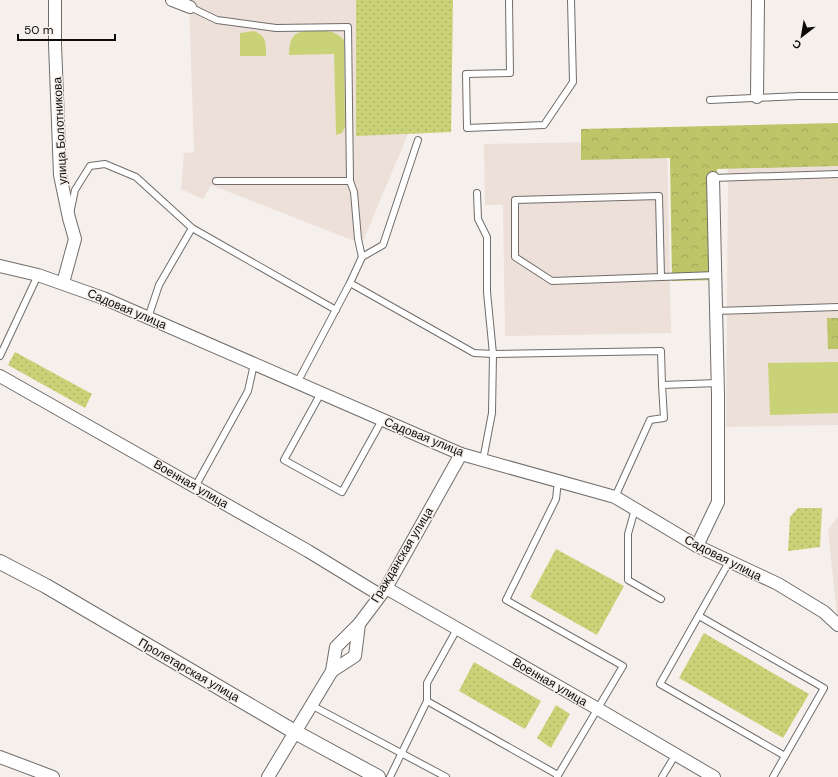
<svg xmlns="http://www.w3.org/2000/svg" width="838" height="777" font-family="'DM Sans',sans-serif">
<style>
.built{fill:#ece0d9}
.grass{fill:#cad278}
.forest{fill:url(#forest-crowns)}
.park{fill:url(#park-dots)}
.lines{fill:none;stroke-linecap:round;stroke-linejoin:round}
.service-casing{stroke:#716d6a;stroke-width:8}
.minor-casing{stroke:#716d6a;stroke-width:14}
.tertiary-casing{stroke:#716d6a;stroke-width:16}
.service{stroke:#fff;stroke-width:6}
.minor{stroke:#fff;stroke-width:12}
.tertiary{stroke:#fff;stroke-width:14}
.labels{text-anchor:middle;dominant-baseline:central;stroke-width:3;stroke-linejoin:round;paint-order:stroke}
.street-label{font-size:12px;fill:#0d0b0a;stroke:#f5f0ec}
</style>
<defs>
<pattern id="forest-crowns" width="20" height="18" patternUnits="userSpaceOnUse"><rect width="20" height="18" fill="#bdc568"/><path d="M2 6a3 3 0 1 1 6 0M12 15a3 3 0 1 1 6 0" fill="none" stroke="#a1a859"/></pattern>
<pattern id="park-dots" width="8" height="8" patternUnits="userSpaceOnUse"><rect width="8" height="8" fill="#cad278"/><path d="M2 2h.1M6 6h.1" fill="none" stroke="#acb366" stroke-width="1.8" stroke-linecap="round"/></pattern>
</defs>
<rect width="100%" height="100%" fill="#f5f0ec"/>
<g class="built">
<polygon points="189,0 453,0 451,132 408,134 364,239 352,240 211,185 203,199 181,189 184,153 194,152"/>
<polygon points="838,126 838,425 726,427 728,177 725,129"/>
<polygon points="667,141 671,333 505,336 503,205 485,205 484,144"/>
<polygon points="838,516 838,615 837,615 828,530"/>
</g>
<g class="grass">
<path d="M314,30C328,31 334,30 344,40L345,127L342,133L336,135L334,54L289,55C290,34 294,32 314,30Z"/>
<path d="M254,31C267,37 266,42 266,56H240V33Z"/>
<polygon points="838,362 838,413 770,415 768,363"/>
</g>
<g class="forest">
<polygon points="838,123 838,166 717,169 720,280 672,281 670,158 581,160 581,129"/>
<polygon points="827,318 838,318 838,349 828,349"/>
</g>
<g class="park">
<polygon points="356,0 453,0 451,132 356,136"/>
<polygon points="15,352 92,394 85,408 8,365"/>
<polygon points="798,508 822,508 820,547 788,551 790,517"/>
<polygon points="556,549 624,586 597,635 530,597"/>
<polygon points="704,633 809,694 783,738 679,678"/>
<polygon points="474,662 541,701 525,729 459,691"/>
<polygon points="556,705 570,714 551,748 537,738"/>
</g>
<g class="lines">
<defs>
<g id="service">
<polyline points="509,0 510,73 466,74 467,128 544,125 573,82 571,0"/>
<polyline points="190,7 217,20 276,28 348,27 350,181 354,192 358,239 362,257 350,283"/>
<polyline points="710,100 799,96 838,96"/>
<polyline points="713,178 838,174"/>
<polyline points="216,181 350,181"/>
<polyline points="477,193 478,219 487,237 487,292 493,354 492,413 483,460"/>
<polyline points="71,209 75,190 90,166 105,164 136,177 192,228 336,310"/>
<polyline points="362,257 383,245 418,140"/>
<polyline points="661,277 659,196 515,200 515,257 552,281 716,275"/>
<polyline points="715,311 838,307"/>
<polyline points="148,318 159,285 192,228"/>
<polyline points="0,356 38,275"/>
<polyline points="297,383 350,283 474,353 493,354 661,351 662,385"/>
<polyline points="321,393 284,460 342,492 382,420"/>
<polyline points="195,487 248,391 254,364"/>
<polyline points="615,497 650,420 664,418 662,385 718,383"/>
<polyline points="635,509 628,534 628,580 661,599"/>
<polyline points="729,562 660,684 785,756 773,777"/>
<polyline points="699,616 824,688 785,756"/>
<polyline points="457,629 427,683 427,701 558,775"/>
<polyline points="311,705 446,777"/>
<polyline points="390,777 427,701"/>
<polyline points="557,777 623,666 506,600 556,499 558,481"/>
<polyline points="662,777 676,754"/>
</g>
<g id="minor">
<polyline points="55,0 55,44 60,175 69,218 75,239 63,283"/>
<polyline points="172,0 190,7"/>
<polyline points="757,97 758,0"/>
<polyline points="0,266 38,275 103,298 461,454 615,497 697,546 778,584 824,612 838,625"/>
<polyline points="0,376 308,551 380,595"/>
<polyline points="697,546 718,502 718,395 713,178"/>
<polyline points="386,588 598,709 714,777"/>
<polyline points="332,671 355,656 359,624"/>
<polyline points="0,757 53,777"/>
<polyline points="268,777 332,671 336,647 359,624 386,588 461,454"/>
</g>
<polyline id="tertiary" points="0,562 46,586 295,732 378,777"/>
</defs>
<use href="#service" class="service-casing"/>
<use href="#minor" class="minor-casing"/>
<use href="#tertiary" class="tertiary-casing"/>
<use href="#service" class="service"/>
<use href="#minor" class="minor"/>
<use href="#tertiary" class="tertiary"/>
</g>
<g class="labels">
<g class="street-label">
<text transform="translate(60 131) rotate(-93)">улица Болотникова</text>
<text transform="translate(127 309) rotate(23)">Садовая улица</text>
<text transform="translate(424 437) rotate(22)">Садовая улица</text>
<text transform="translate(191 484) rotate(30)">Военная улица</text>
<text transform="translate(402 555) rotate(-59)">Гражданская улица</text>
<text transform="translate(723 558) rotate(27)">Садовая улица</text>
<text transform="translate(189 670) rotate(30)">Пролетарская улица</text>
<text transform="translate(550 682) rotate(30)">Военная улица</text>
</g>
</g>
<g transform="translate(802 36) rotate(211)" stroke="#f5f0ec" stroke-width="3" paint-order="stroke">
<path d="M0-3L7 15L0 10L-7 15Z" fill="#0d0b0a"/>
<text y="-6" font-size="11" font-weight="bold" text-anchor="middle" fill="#0d0b0a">С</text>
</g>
<path d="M18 34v6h97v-6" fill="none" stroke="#0d0b0a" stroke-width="2"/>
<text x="24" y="34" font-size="12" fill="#0d0b0a" stroke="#f5f0ec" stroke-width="3" paint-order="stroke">50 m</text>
</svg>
